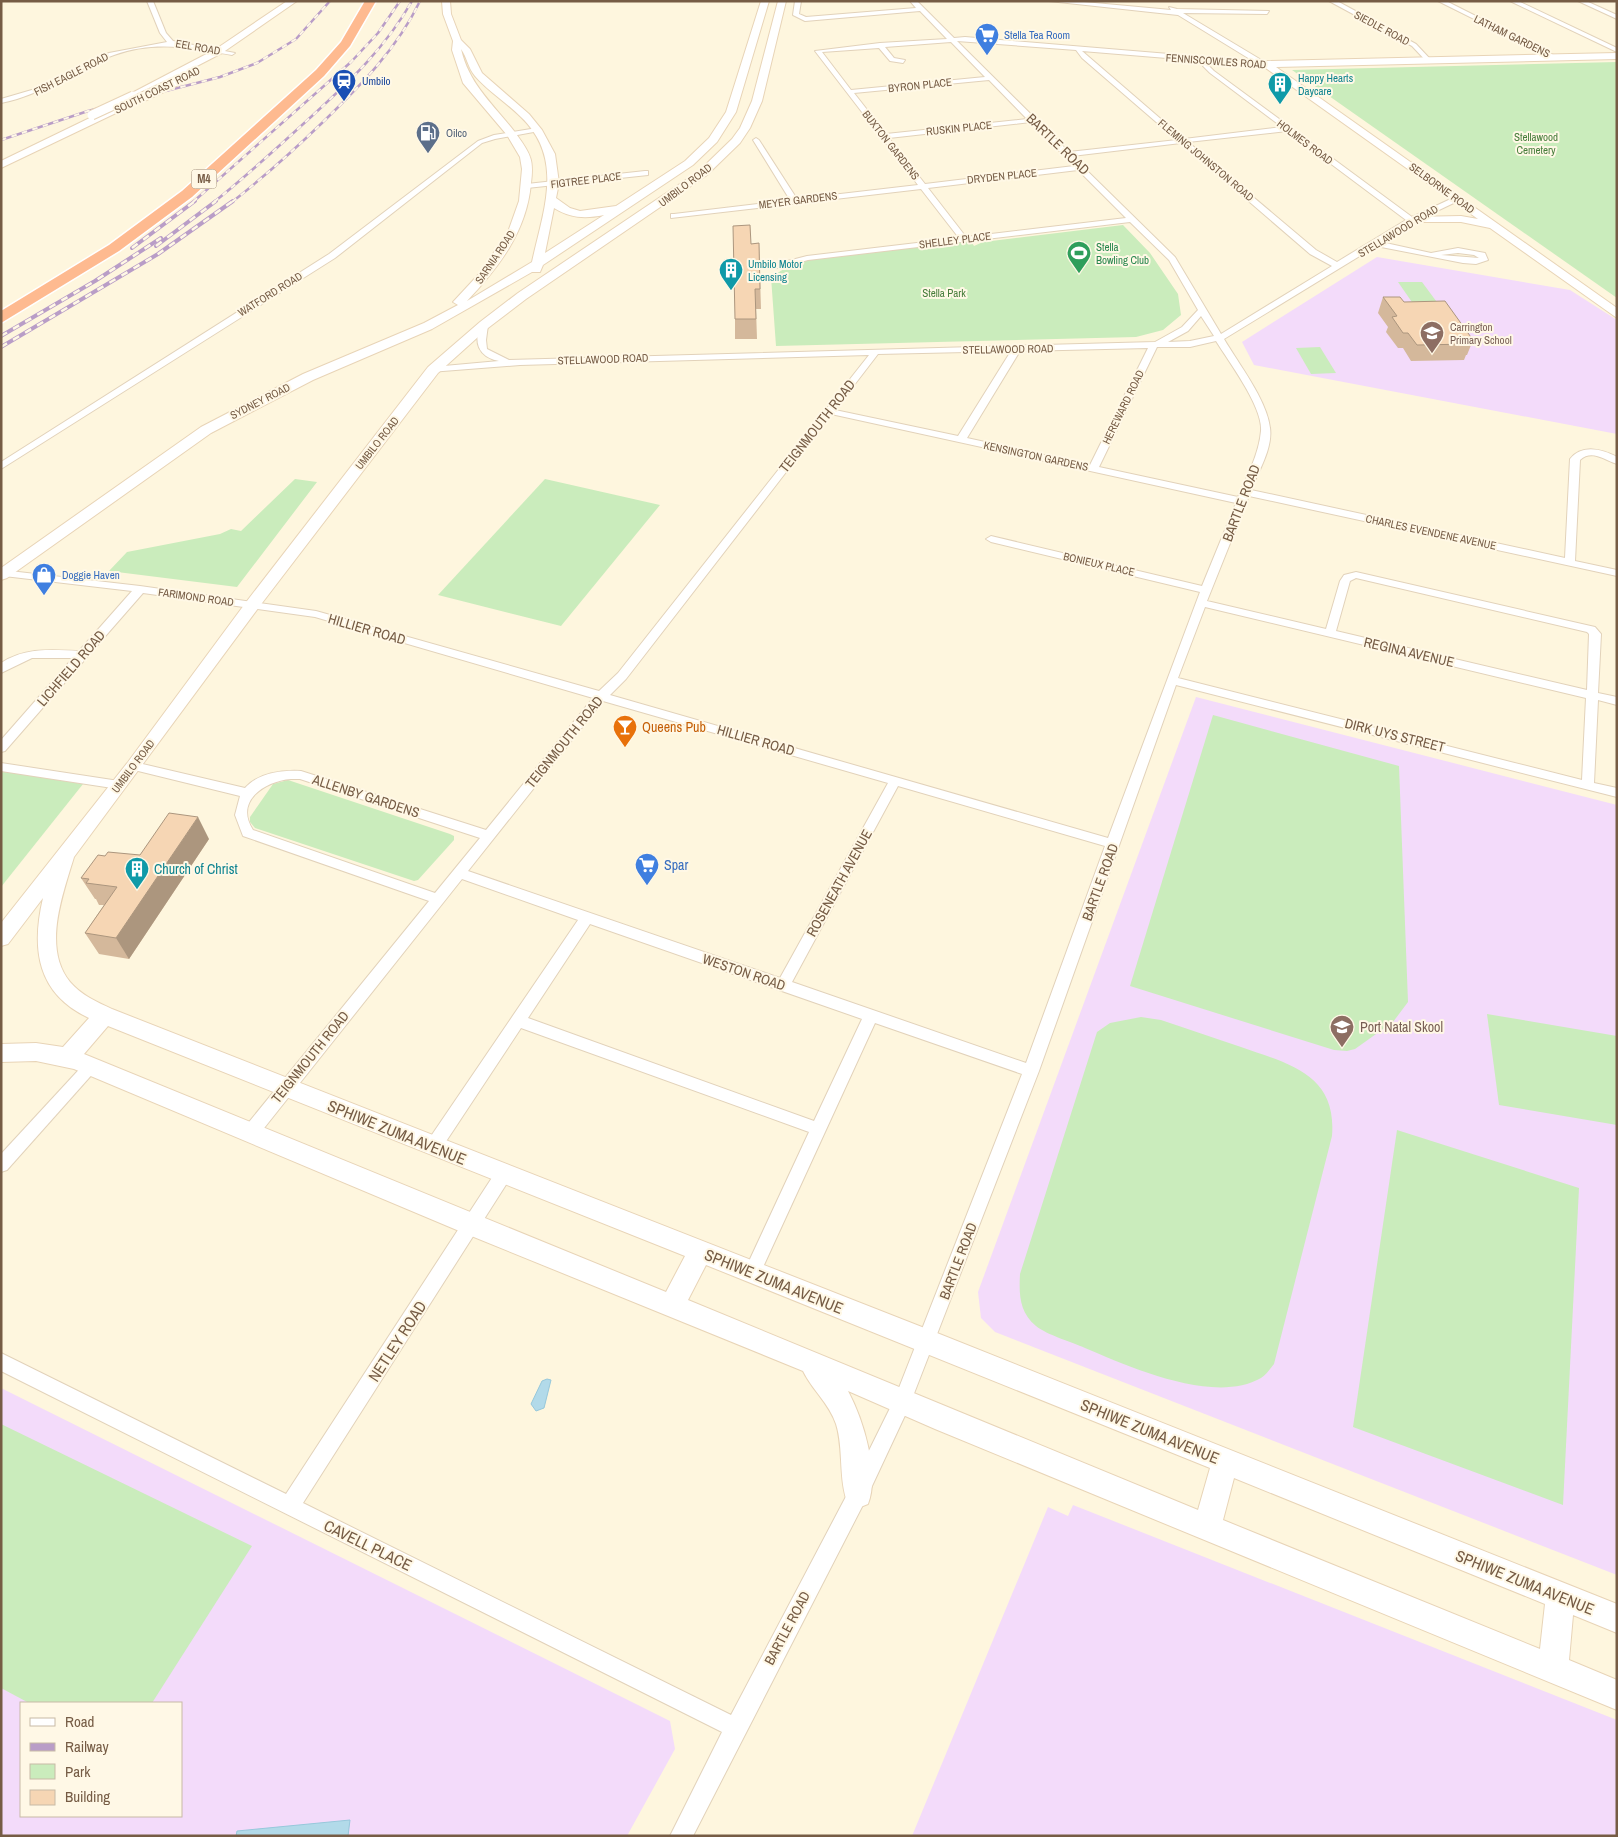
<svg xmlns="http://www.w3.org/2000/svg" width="1618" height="1837" font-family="'Archivo Narrow',sans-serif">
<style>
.education{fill:#f3dbfa;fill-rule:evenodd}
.green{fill:#caecbc}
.water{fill:#b2dae9;stroke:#97c8db}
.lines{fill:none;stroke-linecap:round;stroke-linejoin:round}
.street-casing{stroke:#e2d2ba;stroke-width:2}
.secondary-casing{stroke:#e8d4b7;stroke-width:2}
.highway-casing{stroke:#fff;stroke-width:3}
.street{fill:#fff;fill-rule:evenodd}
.secondary{fill:#fff;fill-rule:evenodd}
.highway{fill:#feba90;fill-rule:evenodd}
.rail-far1-casing{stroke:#b99dc7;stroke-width:2.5}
.rail-casing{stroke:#b99dc7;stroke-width:4}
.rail-far1{stroke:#fff8e6;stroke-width:2;stroke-dasharray:5.5;stroke-linecap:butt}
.rail{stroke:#fff8e6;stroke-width:2.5;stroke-dasharray:7;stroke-linecap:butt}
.secondary-bridge-casing{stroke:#e8d4b7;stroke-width:11;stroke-linecap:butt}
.secondary-bridge{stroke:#fff;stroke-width:9}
.wall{fill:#d4b89b}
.shaded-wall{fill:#ac967e}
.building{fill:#f6d6b4;stroke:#ac967e}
.labels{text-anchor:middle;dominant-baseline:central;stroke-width:4;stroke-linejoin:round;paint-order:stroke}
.far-street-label{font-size:11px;fill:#765c45;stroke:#fff8e6}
.far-shop-label{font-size:11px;fill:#366cbe;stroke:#fff8e6;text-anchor:start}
.far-culture-label{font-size:11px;fill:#0d838f;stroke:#fff8e6;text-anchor:start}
.far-transit-label{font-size:11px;fill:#164399;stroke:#fff8e6;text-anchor:start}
.far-service-label{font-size:11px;fill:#4e5e75;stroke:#fff8e6;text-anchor:start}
.far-park-label{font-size:11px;fill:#477d3b;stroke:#fff8e6}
.far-leisure-label{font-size:11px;fill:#27864d;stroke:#fff8e6;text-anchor:start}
.far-education-label{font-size:11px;fill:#785e54;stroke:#fff8e6;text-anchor:start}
.shield{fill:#fff8e6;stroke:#9f8b75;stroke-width:1}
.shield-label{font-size:12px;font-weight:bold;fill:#765c45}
.street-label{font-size:14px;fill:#765c45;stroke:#fff8e6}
.food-label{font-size:14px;fill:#c56008;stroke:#fff8e6;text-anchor:start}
.shop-label{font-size:14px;fill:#366cbe;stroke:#fff8e6;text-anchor:start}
.culture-label{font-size:14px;fill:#0d838f;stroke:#fff8e6;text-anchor:start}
.education-label{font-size:14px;fill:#785e54;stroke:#fff8e6;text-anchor:start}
.near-street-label{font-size:16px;fill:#765c45;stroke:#fff8e6}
</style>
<rect width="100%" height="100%" fill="#fef6de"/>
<g class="education">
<polygon points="1377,257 1570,290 1617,320 1617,434 1254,365 1242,342"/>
<polygon points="1196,697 1617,805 1617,1575 995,1332 981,1318 978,1292"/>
<path d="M1,1388L670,1721L675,1749L627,1836H1ZM21,1703H181V1816H21Z"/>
<polygon points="1073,1505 1617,1720 1617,1836 912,1836 1048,1507 1068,1516"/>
</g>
<g class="green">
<polygon points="1617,62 1617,298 1292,70"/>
<polygon points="1123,225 1150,253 1178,294 1181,315 1163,330 1136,337 776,346 771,277 792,264 807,260 971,241 974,246 983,242"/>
<polygon points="1398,282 1422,282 1439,305 1414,305"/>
<polygon points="1320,347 1336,373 1311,374 1296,348"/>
<polygon points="295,479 317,482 237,587 109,571 127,552 220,534 231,529 241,531"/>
<polygon points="545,479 660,505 561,626 438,595"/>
<polygon points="1213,715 1399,766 1408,1002 1393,1022 1355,1049 1347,1051 1334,1050 1130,986"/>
<polygon points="1,771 83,784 1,887"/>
<polygon points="288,780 450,834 454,836 454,840 418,880 414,881 255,828 250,822 250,817 273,784"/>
<polygon points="1487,1014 1617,1036 1617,1125 1499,1105"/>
<path d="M1141,1017L1161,1020C1188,1029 1214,1038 1241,1047C1289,1064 1337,1074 1332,1136L1274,1364C1270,1369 1266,1375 1261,1378C1214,1405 1130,1367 1085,1348C1072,1342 1047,1335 1036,1326C1019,1312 1019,1294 1020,1274L1097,1032L1110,1023Z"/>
<polygon points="1397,1130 1579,1188 1563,1505 1353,1427"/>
<polygon points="1,1424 252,1546 152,1703 29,1703 1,1688"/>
</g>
<g class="water">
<polygon points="547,1379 551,1380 544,1408 536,1411 531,1404 542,1381"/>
<polygon points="350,1820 348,1836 236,1836 237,1831"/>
</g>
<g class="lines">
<defs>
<g id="street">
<path d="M147,1H153L166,33L173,41L235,53L232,55C190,48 156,40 114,55C75,69 43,95 1,103V99L42,87L109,53L167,42L160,33Z"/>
<path d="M795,1H801L799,14L806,17L916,8L910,1H917L954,38L965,37L1253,61L1178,15L1049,1H1073L1171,10L1169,7L1177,9L1269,11L1267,14L1183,13L1268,64L1265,66L1209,61V66L1214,71L1412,217L1455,197L1462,199L1414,222L1381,242L1431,253L1458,248L1485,253L1488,260L1476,264L1463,263L1376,246L1224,339C1238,363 1267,400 1270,428C1273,448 1258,472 1251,490L1565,558L1570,459C1582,444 1602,449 1617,457V464C1604,460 1592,449 1580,460L1575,561L1617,570V576L1249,496L1207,601L1326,629L1340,581L1344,575L1356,572L1595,627L1601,634L1598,693L1617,697V705L1598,700L1594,783L1617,788V797L1176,685L1039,1071L908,1409L865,1501L693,1836H670L722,1732L1,1371V1353L286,1494L497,1170L503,1168L509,1170L511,1175L509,1180L303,1503L731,1715L851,1487L895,1398L1022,1074L875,1023L758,1278L752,1280L746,1278L744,1272L809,1132L521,1028L439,1152L433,1154L427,1152L425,1147L427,1142L578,920L462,879L257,1137L251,1139L245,1137L243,1132L245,1127L429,901L243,836L235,815L240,796L130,769L128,766L130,763L134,762L245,788C258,773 282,770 301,771L486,830L593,698L315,617L143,593L5,751L1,752V740L73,658H32L1,673V663C26,647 51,650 79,651L132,591L4,576H1V570L140,586L316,611L599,691L618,673L869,355L520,365L430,372V368L433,367L499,361C478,357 473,342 481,323L488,325L486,340L487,349L509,360L1155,342L1182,327L1198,310L1169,260L1130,222L808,260L779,268H776V264L807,256L959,238L921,189L671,218V214H674L790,200L753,140L756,138L759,140L797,199L918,185L815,51L880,43L947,39L920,11L805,21L793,15ZM957,41L1076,50L1082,58L1177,140L1069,152ZM951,42L985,77L851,90L822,52L879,48L890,61L903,63L905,60L894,58L885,47ZM1082,51L1203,61V66L1210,73L1282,127L1184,139ZM989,80L1027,119L886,134L854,93ZM1031,122L1074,166L925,184L889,138ZM1287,131L1406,220L1337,262L1316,250L1188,142ZM1181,143L1310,254L1332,266L1221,334L1175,257L1072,156ZM1078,170L1126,218L966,237L928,188ZM1458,253L1474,255L1479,258L1441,255ZM1201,316L1214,336L1190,341L1168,342L1188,331ZM1216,341C1229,362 1263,407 1261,431C1259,454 1247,476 1238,497L1099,467L1157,347H1190ZM1148,348L1090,465L967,438L1020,351ZM1011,351L958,436L835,410L878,354ZM831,414L1236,503L1202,586L991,536L986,539L991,542L1200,592L1108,838L610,695L626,679ZM1356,578L1587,632L1589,634L1587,690L1336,631L1350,581ZM1205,607L1586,698L1582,780L1178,678ZM603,701L888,783L780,978L468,871ZM291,779H300L480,838L435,893L253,830C234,801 265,781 291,779ZM898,786L1105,846L1026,1063L792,982ZM590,924L862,1019L814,1121L528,1018Z"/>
<polygon points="1329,1 1337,1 1416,44 1432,61 1427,62 1412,46"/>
<polygon points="1438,1 1446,1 1559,58 1554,59"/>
<polygon points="1510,1 1518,1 1617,48 1617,52"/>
<polygon points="1578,1 1586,1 1617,15 1617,19"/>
<polygon points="537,128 539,131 495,139 482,143 335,258 1,469 1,462 329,254 478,141 494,135"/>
<polygon points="645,171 648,171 648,175 527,188 523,186 527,184"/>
<polygon points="1,763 119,781 125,785 119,789 1,771"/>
<polygon points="91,1060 96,1062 99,1066 96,1070 7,1170 1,1172 1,1154 86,1062"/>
</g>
<g id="secondary">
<polygon points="287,1 297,1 222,53 137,97 141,100 139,102 1,168 1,161 131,98 128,96 130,94 216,49"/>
<path d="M442,1H450L451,14L461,40L470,49L482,73L529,114L542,130L555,154L559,183L556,198L570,208L580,211L616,206L685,161L709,138L726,112L761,1H769L736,112L717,142L693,165L543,265L540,272H532L432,329L313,380L211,433L7,578L1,580V568L201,427L303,374L424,323L458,305L453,302L479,274L508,232L519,201L522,169L520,157L507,135L463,83L452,50L453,41L443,14ZM461,49C467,57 468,68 475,76C488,91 507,103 521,117C565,159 543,211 532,262L467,301C499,267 527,231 531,183C532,175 533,165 530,157C527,148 519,138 514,131C492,103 469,84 461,49ZM554,208C570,218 585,219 604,215L545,253Z"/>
<path d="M778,1H786L762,101L750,128L740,143L707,175L526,299L488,328L438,373L259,607L74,857C63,894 42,948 70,982C81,995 97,1002 112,1009L927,1329L1617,1604V1633L1573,1615L1569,1660L1617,1680V1710L935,1429L848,1391C863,1419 880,1473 868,1504L858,1508L848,1504C838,1479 844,1449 836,1424C829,1403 812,1390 803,1371L464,1233L74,1069L36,1061L1,1062V1044L36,1043L63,1047L89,1018C37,994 31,949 43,898L8,944L1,946V923L128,762L247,601L428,367L480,322L518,293L699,171L732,139L740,128L752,101ZM108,1026L685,1256L666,1292L84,1054ZM706,1265L1210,1468L1198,1510L688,1300ZM1234,1478L1545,1604L1540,1649L1223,1520Z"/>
<polygon points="1617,53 1617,59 1276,67 1617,308 1617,318 1490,228 1461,222 1407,222 1405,220 1411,217 1461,216 1478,219 1260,64 1265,61"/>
</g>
<polygon id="highway" points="365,1 376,1 350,46 324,76 192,197 119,251 1,323 1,311 109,245 182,191 316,70 341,42"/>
</defs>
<use href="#street" class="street-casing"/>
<use href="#secondary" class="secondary-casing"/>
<use href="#highway" class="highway-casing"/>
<use href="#street" class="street"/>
<use href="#secondary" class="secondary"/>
<use href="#highway" class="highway"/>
<defs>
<g id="rail-far1">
<polyline points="1,140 88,111 220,77 257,63 296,39 330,1"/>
<polyline points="193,202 351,62 378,33 400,1"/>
<path d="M214,202C248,175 280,145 312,116C350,81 386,47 412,1"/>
<path d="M232,202C264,177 294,150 323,122C361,85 397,49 420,1"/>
</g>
<g id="rail">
<polyline points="156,246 216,201"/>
<polyline points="132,248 195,201"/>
<polyline points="1,336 95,281 161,238"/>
<polyline points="1,347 158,254 233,201"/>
</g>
</defs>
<use href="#rail-far1" class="rail-far1-casing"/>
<use href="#rail" class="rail-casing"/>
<use href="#rail-far1" class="rail-far1"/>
<use href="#rail" class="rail"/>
<defs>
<g id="secondary-bridge">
<polyline points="136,100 179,80"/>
<polyline points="92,115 133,96"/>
</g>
</defs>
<use href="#secondary-bridge" class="secondary-bridge-casing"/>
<use href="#secondary-bridge" class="secondary-bridge"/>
</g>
<g class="wall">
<polygon points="759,243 761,309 756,309 757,339 735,339 735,319 751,244"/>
<polygon points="1383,297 1473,340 1467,355 1466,355 1464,360 1411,361 1403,348 1398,348 1386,332 1388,327 1378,313"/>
<polygon points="209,839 129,959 99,954 85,933 104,905 99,905 96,899 95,899 81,878 105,856 140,855"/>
</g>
<polygon class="shaded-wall" points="198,817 209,839 129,959 116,938"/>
<g class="building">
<polygon points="750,225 751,244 759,243 760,289 755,289 756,319 735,319 733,226"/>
<polygon points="1383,297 1400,297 1404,302 1445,301 1473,340 1467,340 1470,344 1417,345 1408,333 1403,333 1392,317 1397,316"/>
<polygon points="169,813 198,817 116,938 85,933 117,887 86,883 89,879 81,878 98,855 105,856 108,852 140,855"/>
</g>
<defs>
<symbol id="supermarket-pin" viewBox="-11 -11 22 30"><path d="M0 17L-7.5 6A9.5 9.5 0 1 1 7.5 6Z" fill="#3f7fe0" stroke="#fff8e6"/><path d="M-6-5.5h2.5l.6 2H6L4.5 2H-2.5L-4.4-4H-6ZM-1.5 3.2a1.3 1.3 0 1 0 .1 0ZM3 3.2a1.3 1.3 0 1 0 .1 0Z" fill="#fff"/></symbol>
<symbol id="station-pin" viewBox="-11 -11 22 30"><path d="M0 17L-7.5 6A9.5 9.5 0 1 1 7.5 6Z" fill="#1a4fb4" stroke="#fff8e6"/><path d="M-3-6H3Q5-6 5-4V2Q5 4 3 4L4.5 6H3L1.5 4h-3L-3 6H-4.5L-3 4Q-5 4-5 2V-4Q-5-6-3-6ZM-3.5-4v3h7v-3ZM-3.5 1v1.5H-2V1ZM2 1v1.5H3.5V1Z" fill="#fff"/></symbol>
<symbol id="building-pin" viewBox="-11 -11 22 30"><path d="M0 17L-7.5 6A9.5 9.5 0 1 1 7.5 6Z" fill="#0f9aa8" stroke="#fff8e6"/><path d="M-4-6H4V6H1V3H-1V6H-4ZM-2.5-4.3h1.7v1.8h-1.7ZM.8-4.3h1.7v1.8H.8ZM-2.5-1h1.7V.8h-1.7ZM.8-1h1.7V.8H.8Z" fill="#fff"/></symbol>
<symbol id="fuel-pin" viewBox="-11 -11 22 30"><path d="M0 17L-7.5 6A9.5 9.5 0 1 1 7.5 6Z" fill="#5c6f8a" stroke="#fff8e6"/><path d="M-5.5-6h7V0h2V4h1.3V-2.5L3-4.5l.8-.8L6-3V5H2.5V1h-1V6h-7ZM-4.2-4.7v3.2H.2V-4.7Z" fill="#fff"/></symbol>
<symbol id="stadium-pin" viewBox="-11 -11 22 30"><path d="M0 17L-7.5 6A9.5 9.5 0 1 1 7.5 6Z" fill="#2e9e5b" stroke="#fff8e6"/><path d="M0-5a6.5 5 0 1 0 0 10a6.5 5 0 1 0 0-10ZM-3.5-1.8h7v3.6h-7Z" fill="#fff"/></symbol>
<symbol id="school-pin" viewBox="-11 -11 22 30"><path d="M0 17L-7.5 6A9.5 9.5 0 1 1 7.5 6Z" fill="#8d6e63" stroke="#fff8e6"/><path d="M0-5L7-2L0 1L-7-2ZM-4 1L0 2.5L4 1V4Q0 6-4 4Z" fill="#fff"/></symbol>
<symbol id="shop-pin" viewBox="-11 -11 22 30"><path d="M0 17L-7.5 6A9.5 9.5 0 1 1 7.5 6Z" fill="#3f7fe0" stroke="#fff8e6"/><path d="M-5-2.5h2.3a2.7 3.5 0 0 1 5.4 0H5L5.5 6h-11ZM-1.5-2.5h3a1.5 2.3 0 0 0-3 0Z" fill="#fff"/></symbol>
<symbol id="bar-pin" viewBox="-11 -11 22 30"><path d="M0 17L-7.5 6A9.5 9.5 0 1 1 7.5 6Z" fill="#e8710a" stroke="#fff8e6"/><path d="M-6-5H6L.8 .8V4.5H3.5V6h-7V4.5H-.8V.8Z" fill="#fff"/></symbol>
</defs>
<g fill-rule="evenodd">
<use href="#supermarket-pin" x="973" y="21" width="28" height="38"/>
<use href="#station-pin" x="330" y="67" width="28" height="38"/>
<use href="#building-pin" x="1266" y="70" width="28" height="38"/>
<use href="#fuel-pin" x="414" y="119" width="28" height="38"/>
<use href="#stadium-pin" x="1065" y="239" width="28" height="38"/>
<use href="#building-pin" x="717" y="256" width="28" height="38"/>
<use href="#school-pin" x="1418" y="319" width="28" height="38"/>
<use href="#shop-pin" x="30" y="561" width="28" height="38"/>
<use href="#bar-pin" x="611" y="713" width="28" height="38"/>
<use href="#supermarket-pin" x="633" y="851" width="28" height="38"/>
<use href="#building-pin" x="123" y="855" width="28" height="38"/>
<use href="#school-pin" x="1328" y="1013" width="28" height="38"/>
</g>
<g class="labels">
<g class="far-street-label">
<text transform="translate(1382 28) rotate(28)">SIEDLE ROAD</text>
<text transform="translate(1512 36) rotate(26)">LATHAM GARDENS</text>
<text transform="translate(198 47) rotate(10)">EEL ROAD</text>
<text transform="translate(1216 61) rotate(4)">FENNISCOWLES ROAD</text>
<text transform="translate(71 74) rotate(-27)">FISH EAGLE ROAD</text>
<text transform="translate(920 85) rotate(-6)">BYRON PLACE</text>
<text transform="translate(157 90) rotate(-26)">SOUTH COAST ROAD</text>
<text transform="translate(959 128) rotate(-6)">RUSKIN PLACE</text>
<text transform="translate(1305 142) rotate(37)">HOLMES ROAD</text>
<text transform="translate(891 145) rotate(52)">BUXTON GARDENS</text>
<text transform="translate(1206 160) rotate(40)">FLEMING JOHNSTON ROAD</text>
<text transform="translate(1002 176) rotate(-6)">DRYDEN PLACE</text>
<text transform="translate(586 180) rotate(-7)">FIGTREE PLACE</text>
<text transform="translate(685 185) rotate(-37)">UMBILO ROAD</text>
<text transform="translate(1442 188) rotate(36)">SELBORNE ROAD</text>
<text transform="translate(798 200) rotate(-7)">MEYER GARDENS</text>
<text transform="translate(1398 231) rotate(-31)">STELLAWOOD ROAD</text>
<text transform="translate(955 240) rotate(-7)">SHELLEY PLACE</text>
<text transform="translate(495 257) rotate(-56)">SARNIA ROAD</text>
<text transform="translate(270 294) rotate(-32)">WATFORD ROAD</text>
<text transform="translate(1008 349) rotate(-1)">STELLAWOOD ROAD</text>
<text transform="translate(603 359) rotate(-2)">STELLAWOOD ROAD</text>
<text transform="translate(260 401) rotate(-27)">SYDNEY ROAD</text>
<text transform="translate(1123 407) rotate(-64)">HEREWARD ROAD</text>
<text transform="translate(377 443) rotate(-52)">UMBILO ROAD</text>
<text transform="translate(1036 456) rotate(12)">KENSINGTON GARDENS</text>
<text transform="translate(1431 532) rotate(12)">CHARLES EVENDENE AVENUE</text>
<text transform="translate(1099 564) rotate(13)">BONIEUX PLACE</text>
<text transform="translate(196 597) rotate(8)">FARIMOND ROAD</text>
<text transform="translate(133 766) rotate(-53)">UMBILO ROAD</text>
</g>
<g class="far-shop-label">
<text x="1004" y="35">Stella Tea Room</text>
<text x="62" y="575">Doggie Haven</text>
</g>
<g class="far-culture-label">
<text x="1298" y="78">Happy Hearts<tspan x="1298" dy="13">Daycare</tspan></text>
<text x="748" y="264">Umbilo Motor<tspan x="748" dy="13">Licensing</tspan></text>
</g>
<g class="far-transit-label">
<text x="362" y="81">Umbilo</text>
</g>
<g class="far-service-label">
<text x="446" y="133">Oilco</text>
</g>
<g class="far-park-label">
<text x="1536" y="137">Stellawood<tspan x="1536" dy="13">Cemetery</tspan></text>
<text x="944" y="293">Stella Park</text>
</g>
<g class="far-leisure-label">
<text x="1096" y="247">Stella<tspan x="1096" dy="13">Bowling Club</tspan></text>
</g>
<g class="far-education-label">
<text x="1450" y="327">Carrington<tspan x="1450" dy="13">Primary School</tspan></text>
</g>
<rect class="shield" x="191.5" y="169.5" width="25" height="19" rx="4"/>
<g class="shield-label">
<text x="204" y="179">M4</text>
</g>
<g class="street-label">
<text transform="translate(1058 144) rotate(44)">BARTLE ROAD</text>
<text transform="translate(817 426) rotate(-52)">TEIGNMOUTH ROAD</text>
<text transform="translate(1241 503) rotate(-69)">BARTLE ROAD</text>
<text transform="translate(367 629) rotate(16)">HILLIER ROAD</text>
<text transform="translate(1409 652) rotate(13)">REGINA AVENUE</text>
<text transform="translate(71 668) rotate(-49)">LICHFIELD ROAD</text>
<text transform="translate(1395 735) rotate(14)">DIRK UYS STREET</text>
<text transform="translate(756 740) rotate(16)">HILLIER ROAD</text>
<text transform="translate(564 742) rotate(-51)">TEIGNMOUTH ROAD</text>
<text transform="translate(366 796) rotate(18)">ALLENBY GARDENS</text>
<text transform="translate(1100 882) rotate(-70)">BARTLE ROAD</text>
<text transform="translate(839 883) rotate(-61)">ROSENEATH AVENUE</text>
<text transform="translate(744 972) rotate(19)">WESTON ROAD</text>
<text transform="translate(310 1057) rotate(-51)">TEIGNMOUTH ROAD</text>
<text transform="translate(958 1261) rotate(-69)">BARTLE ROAD</text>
<text transform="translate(787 1628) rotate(-62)">BARTLE ROAD</text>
</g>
<g class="food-label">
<text x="642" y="727">Queens Pub</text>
</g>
<g class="shop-label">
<text x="664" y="865">Spar</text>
</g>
<g class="culture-label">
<text x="154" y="869">Church of Christ</text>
</g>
<g class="education-label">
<text x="1360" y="1027">Port Natal Skool</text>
</g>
<g class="near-street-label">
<text transform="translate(397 1132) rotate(22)">SPHIWE ZUMA AVENUE</text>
<text transform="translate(774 1281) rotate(22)">SPHIWE ZUMA AVENUE</text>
<text transform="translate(397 1341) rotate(-57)">NETLEY ROAD</text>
<text transform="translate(1150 1431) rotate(22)">SPHIWE ZUMA AVENUE</text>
<text transform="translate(368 1545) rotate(26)">CAVELL PLACE</text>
<text transform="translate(1525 1582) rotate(22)">SPHIWE ZUMA AVENUE</text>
</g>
</g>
<rect width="1618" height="1837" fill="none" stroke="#765c45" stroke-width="5"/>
<rect x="20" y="1702" width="162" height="115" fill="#fff8e6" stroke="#c8baa6"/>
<rect x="30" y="1718" width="25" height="8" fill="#ffffff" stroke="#c8baa6"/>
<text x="65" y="1727" font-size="15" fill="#765c45">Road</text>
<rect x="30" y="1743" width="25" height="8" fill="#b99dc7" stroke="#c8baa6"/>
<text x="65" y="1752" font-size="15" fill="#765c45">Railway</text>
<rect x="30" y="1764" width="25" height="15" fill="#caecbc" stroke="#c8baa6"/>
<text x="65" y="1777" font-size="15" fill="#765c45">Park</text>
<rect x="30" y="1790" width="25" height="15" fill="#f6d6b4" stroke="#c8baa6"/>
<text x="65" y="1802" font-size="15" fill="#765c45">Building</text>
</svg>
